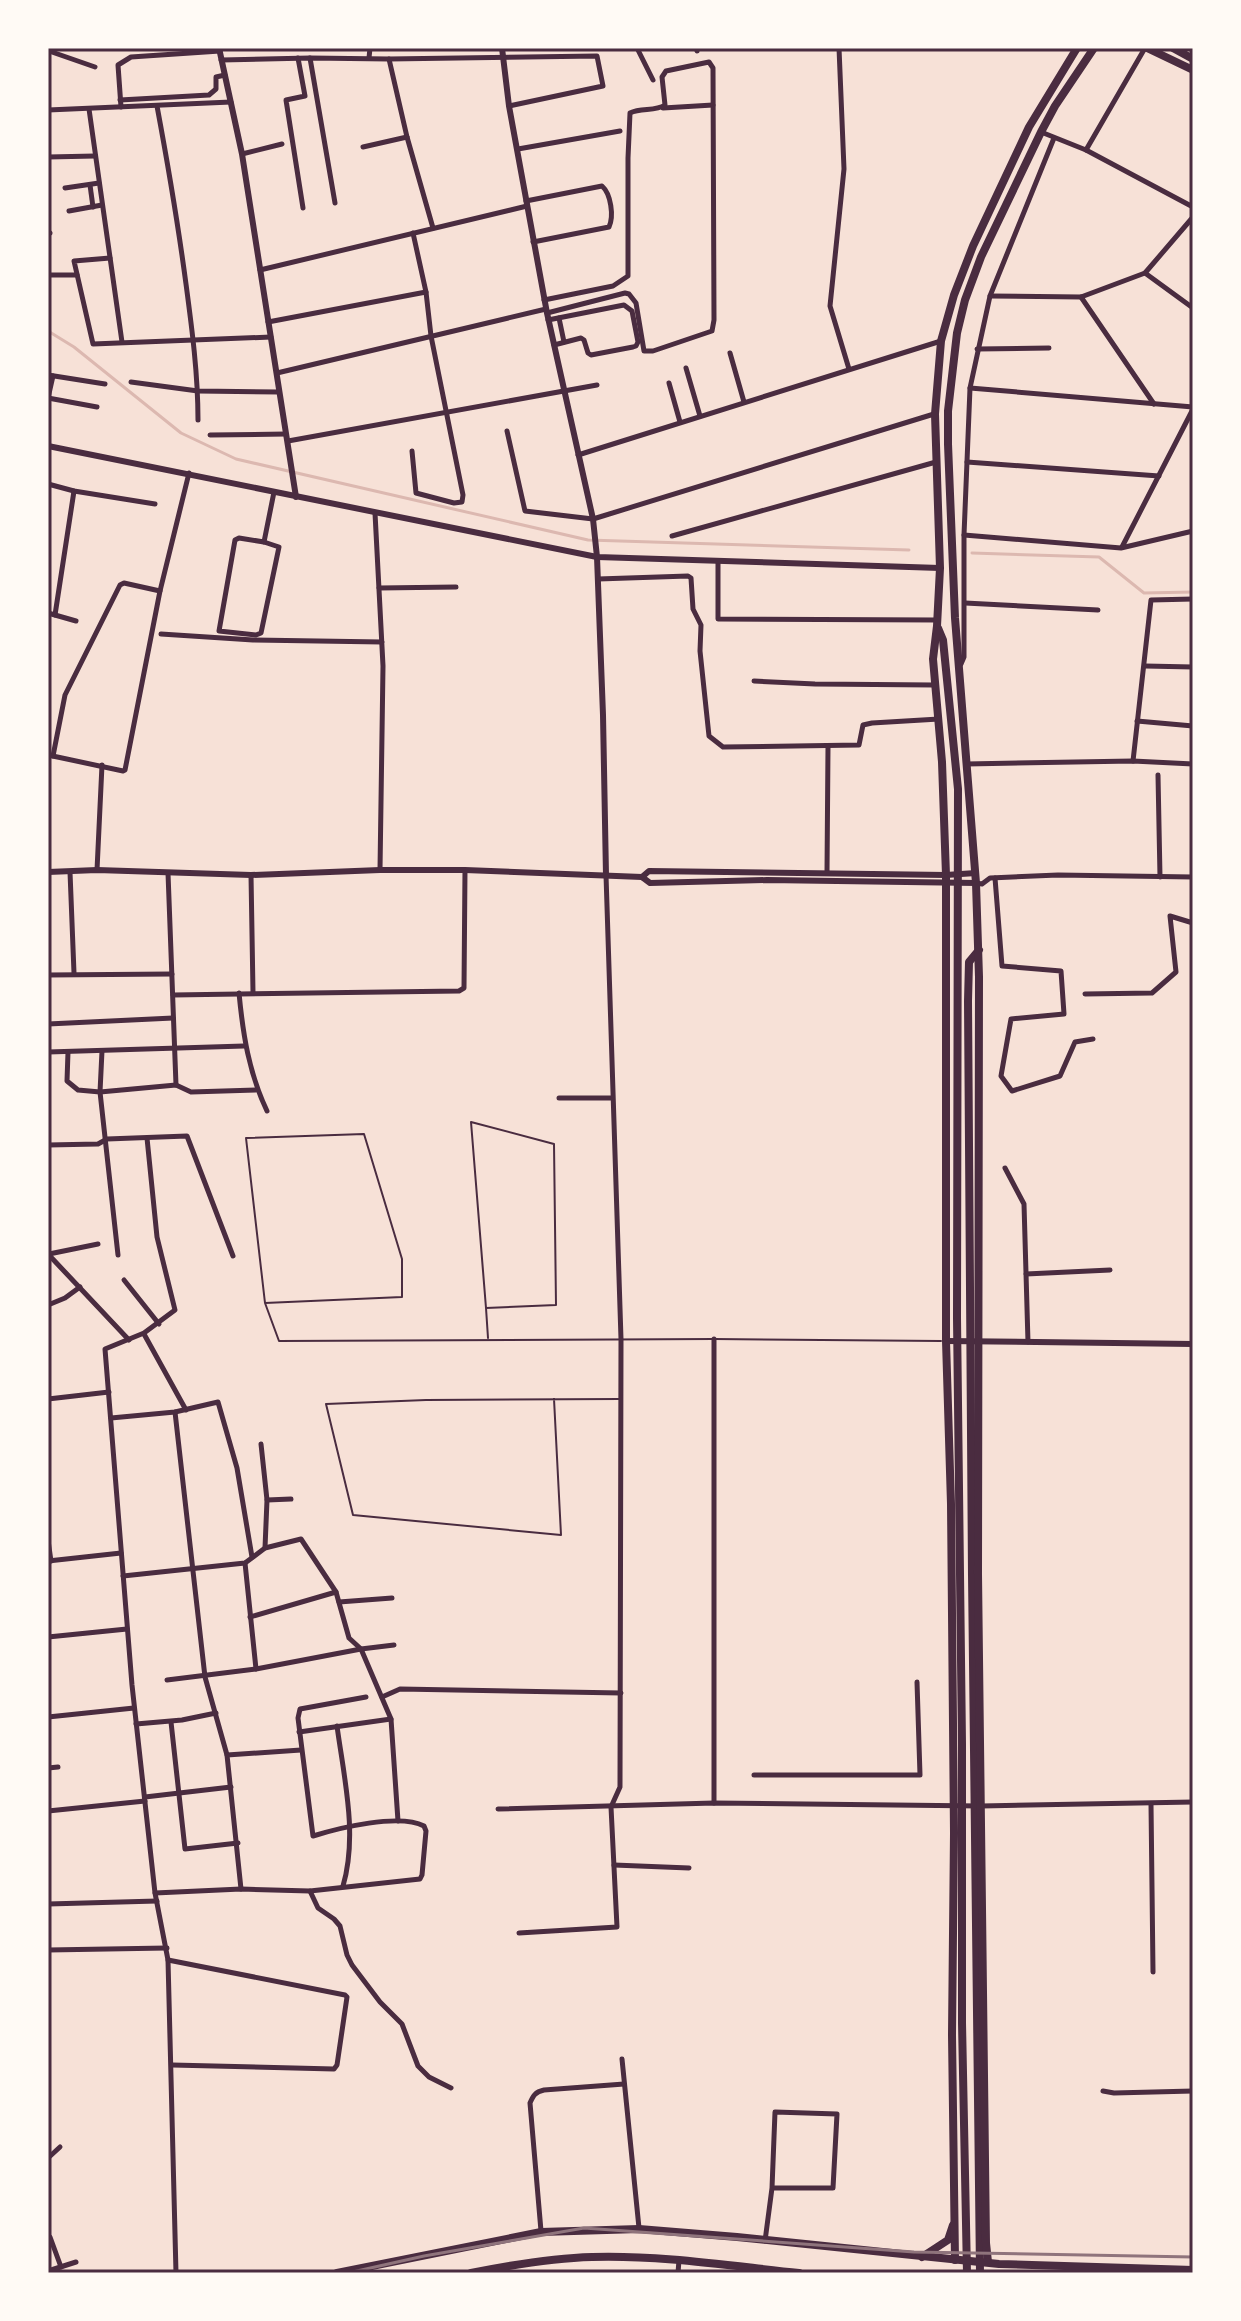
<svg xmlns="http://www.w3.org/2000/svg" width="1241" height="2321" font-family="'DejaVu Sans',sans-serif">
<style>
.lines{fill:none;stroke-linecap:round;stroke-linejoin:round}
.stream{stroke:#dcb8b0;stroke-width:3}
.service{stroke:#4a2c40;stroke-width:2}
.minor{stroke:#4a2c40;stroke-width:5}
.tertiary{stroke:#4a2c40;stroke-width:6}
.primary{stroke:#4a2c40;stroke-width:8}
.rail{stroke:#8f747c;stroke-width:3}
.neatline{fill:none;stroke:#4a2c40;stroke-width:3}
</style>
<rect width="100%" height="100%" fill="#f7e1d7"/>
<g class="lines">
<g class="stream">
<polyline points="48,331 74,347 181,433 236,459 588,540 909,550"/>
<polyline points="972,553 1099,557 1144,593 1193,592"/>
</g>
<g class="service">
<polyline points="265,1303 402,1297 402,1259 364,1134 246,1138 265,1303 279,1341 714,1339 941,1341"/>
<polyline points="486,1308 556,1305 554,1144 471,1122 486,1308 488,1338"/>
<polyline points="554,1399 561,1535 353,1515 326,1404 426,1400 620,1399"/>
</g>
<g class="minor">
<polyline points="637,48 653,80"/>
<polyline points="696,48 697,51"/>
<polyline points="839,48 844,169 830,306 849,369"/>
<polyline points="49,51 95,67"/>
<polyline points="298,58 305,96 286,100 303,208"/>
<polyline points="310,58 335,203"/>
<polyline points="369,58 370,48"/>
<polyline points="389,59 407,137 433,228"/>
<polyline points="221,60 310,58 389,59 597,56 603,86 509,106"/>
<polyline points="120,100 209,95 216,89 216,77 225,75"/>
<path d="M157,106C168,165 178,224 186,284C192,329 198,374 198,420"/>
<polyline points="121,107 118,65 131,57 220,51"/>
<polyline points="663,108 713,105"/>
<polyline points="89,109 122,342"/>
<polyline points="48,110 231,102"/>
<polyline points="1041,132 1086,150 1193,207"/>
<polyline points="363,147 407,137"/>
<polyline points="518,149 620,131"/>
<polyline points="1086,150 1145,48"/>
<polyline points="242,154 282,144"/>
<polyline points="48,157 95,156"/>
<polyline points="90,185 93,207"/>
<polyline points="65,188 99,183"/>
<path d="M526,201L602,186C611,194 614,216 609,227L533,242"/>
<polyline points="69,211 102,205"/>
<polyline points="48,233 50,233"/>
<polyline points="110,258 74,261 93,344 271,337"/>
<polyline points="260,270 527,206"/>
<polyline points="1145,273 1193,217"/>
<polyline points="48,275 77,275"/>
<polyline points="990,296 1081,297 1145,273 1193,308"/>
<polyline points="1081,297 1154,404"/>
<path d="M544,300L613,286L628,276V158L630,113C641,107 655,112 665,105L662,77L666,71L709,62L713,68L714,320L712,331L653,351H644L636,303L629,294L625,293L547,313"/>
<polyline points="559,318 564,342"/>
<polyline points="548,320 624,305 632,311 638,342 636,346 633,347 591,355 588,353 584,340 581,338 554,345"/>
<polyline points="268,322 426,292"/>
<polyline points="977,349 1049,348"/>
<polyline points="730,353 744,402"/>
<polyline points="686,368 700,416"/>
<polyline points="277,373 546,309"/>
<polyline points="48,375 105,384"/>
<polyline points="131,382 198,391 279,392"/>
<polyline points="669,383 680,422"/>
<polyline points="970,388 1193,407"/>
<polyline points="48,398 97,407"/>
<polyline points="48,398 53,376"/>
<polyline points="507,431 525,511 593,519 934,414"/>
<polyline points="210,435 286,434"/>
<polyline points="288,441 597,385"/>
<polyline points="412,451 416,493 454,503 462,502 463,495 431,336 426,292 413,233"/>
<polyline points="578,455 941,341"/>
<polyline points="967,462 1159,476"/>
<polyline points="48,484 74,491 155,504"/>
<polyline points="375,513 383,666 380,870"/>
<polyline points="964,535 1121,548 1193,531"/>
<polyline points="672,536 936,462"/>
<polygon points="239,538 264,542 279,547 261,633 256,635 219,631 235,540"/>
<polyline points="264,542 274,492"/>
<polyline points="1122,547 1193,409"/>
<polyline points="718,561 718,619 937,620"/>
<polyline points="598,579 688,576 691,578 693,609 701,625 700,651 709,736 723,747 859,745 863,725 872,723 939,719"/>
<polyline points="379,588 456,587"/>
<polyline points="965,603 1098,610"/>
<polyline points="48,613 76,621"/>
<polyline points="55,615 74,491"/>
<polyline points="161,634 253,640 382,642"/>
<polyline points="961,664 964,657 964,535 970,388 990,296 1054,138"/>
<polyline points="1145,666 1193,667"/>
<polyline points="754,681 815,684 934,685"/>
<polyline points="1137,721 1193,726"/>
<polyline points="48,755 123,771 125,770 160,591 189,473"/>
<polyline points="53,756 65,695 120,585 124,583 160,591"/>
<polyline points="1133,761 1151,600 1193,599"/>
<polyline points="966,764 1133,761 1193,764"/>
<polyline points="1158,775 1160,877"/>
<polyline points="97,870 102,765"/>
<polyline points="70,872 74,973"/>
<polyline points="168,873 176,1085"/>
<polyline points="827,873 828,747"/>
<polyline points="251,875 253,992"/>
<polyline points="995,878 1002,966 1061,971 1064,1014 1011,1019 1001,1076 1012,1091 1060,1076 1075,1042 1093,1039"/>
<polyline points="976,883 982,884 990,878 1058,875 1193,877"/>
<polyline points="48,975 172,974"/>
<path d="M239,993C243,1035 249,1073 267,1111"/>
<polyline points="1085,994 1152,993 1176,972 1170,916 1193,923"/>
<polyline points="173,995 459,991 464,988 465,870"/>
<polyline points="48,1024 173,1018"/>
<polyline points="102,1051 100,1092 118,1255"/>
<polyline points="48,1052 244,1046"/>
<polyline points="68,1052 67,1081 78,1090 100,1092 176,1085 191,1092 256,1090"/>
<polyline points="559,1098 612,1098"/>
<polyline points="147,1138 157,1237 175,1310 144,1333 105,1349 132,1685 155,1893 168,1960 176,2273"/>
<polyline points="48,1145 98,1144 107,1139 187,1136 233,1256"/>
<polyline points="1005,1168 1024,1204 1028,1342"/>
<polyline points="48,1254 129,1340"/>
<polyline points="49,1254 98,1244"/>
<polyline points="1026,1274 1110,1270"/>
<polyline points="124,1280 159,1324"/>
<polyline points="48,1305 65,1298 80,1287"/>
<polyline points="144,1334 186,1410"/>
<polyline points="48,1399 109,1392"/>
<polyline points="175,1412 205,1677 227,1755 241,1889"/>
<polyline points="111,1418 175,1412 218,1402 237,1468 252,1557"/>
<polyline points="261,1444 267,1500 265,1548"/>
<polyline points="267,1500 291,1499"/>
<polyline points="48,1540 51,1561"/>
<polyline points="48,1561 121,1553"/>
<polyline points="245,1563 256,1669"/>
<polyline points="123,1576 245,1563 265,1548 301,1539 336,1592 349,1638 361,1649 391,1719 398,1821"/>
<polyline points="339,1602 392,1598"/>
<polyline points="250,1617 336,1592"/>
<polyline points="48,1637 127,1629"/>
<polyline points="167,1680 256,1669 361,1649 394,1645"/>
<polyline points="382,1697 400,1689 621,1693"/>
<polyline points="48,1717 134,1708"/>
<polyline points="171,1722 185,1849 238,1843"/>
<polyline points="136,1724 182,1720 216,1713"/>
<path d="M337,1726C344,1778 358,1835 343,1886"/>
<polyline points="299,1732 391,1719"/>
<polyline points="227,1755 301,1750"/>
<polyline points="48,1768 58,1767"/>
<polyline points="754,1775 920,1775 917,1682"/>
<polyline points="145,1797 231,1787"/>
<polyline points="714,1803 714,1339"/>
<polyline points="1151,1804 1153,1972"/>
<polyline points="498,1809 714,1803 981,1806 1193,1802"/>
<polyline points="48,1811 145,1801"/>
<polyline points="614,1865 689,1868"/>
<polyline points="310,1891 318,1908 334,1919 340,1926 347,1955 352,1965 380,2002 402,2024 418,2066 429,2077 451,2088"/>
<path d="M155,1893L241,1889L310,1891L420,1879L422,1875L426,1831L424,1826C399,1813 339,1828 313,1836L298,1718L300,1709L366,1697"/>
<polyline points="48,1904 157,1901"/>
<polyline points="519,1933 617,1927 611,1807 620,1787 621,1339 606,875"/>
<polyline points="48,1950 167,1948"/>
<polyline points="168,1960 345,1995 347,1997 337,2065 334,2069 172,2065"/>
<polyline points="622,2059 639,2228"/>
<polyline points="1103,2091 1114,2093 1193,2091"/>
<polyline points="48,2158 60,2147"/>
<path d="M541,2231L530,2103C533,2096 535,2092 544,2090L624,2084"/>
<polyline points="50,2237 61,2267"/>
<polyline points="765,2241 772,2188 775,2112 837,2114 833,2188 772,2188"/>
<polyline points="48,2271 76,2262"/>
<polyline points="678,2273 679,2260"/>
</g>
<g class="tertiary">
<polyline points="219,48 242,154 296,497"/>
<polyline points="502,48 509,106 547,313 593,519 597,557 603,715 606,875"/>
<polyline points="48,446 597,557 940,568"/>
<polyline points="48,872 97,870 251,875 380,870 465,870 642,877 650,883 767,880 976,883"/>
<polyline points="642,877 649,871 946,875 976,873"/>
<polyline points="946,1341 1193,1344"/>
</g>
<g class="primary">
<polyline points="1147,48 1193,70"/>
<polyline points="1173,48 1193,59"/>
<polyline points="938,628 943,640 958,789 957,1318 962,1744 962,2023 967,2273"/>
<polyline points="979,950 969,962 968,1001 972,1575 980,2273"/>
<polyline points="922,2257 948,2240 953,2225"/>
<polyline points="955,2260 952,2035 954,1833 951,1504 946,1341 946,875 942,762 933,659 937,626 940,568 935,414 941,341 954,295 973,246 1029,127 1077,48"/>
<polyline points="988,2262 986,2243 978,1574 979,977 976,883 955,618 948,444 948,411 957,333 965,300 981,257 1041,132 1055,106 1094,48"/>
<polyline points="337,2273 541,2232 639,2229 737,2237 999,2264 1193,2270"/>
<path d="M471,2273C511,2265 551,2258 592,2257C661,2255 731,2266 799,2273"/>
</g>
<polyline class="rail" points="348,2273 424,2256 584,2228 914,2252 1193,2257"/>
</g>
<rect width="1241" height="2321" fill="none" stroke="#fffaf5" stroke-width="100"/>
<rect x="50" y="50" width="1141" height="2221" class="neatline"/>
</svg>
